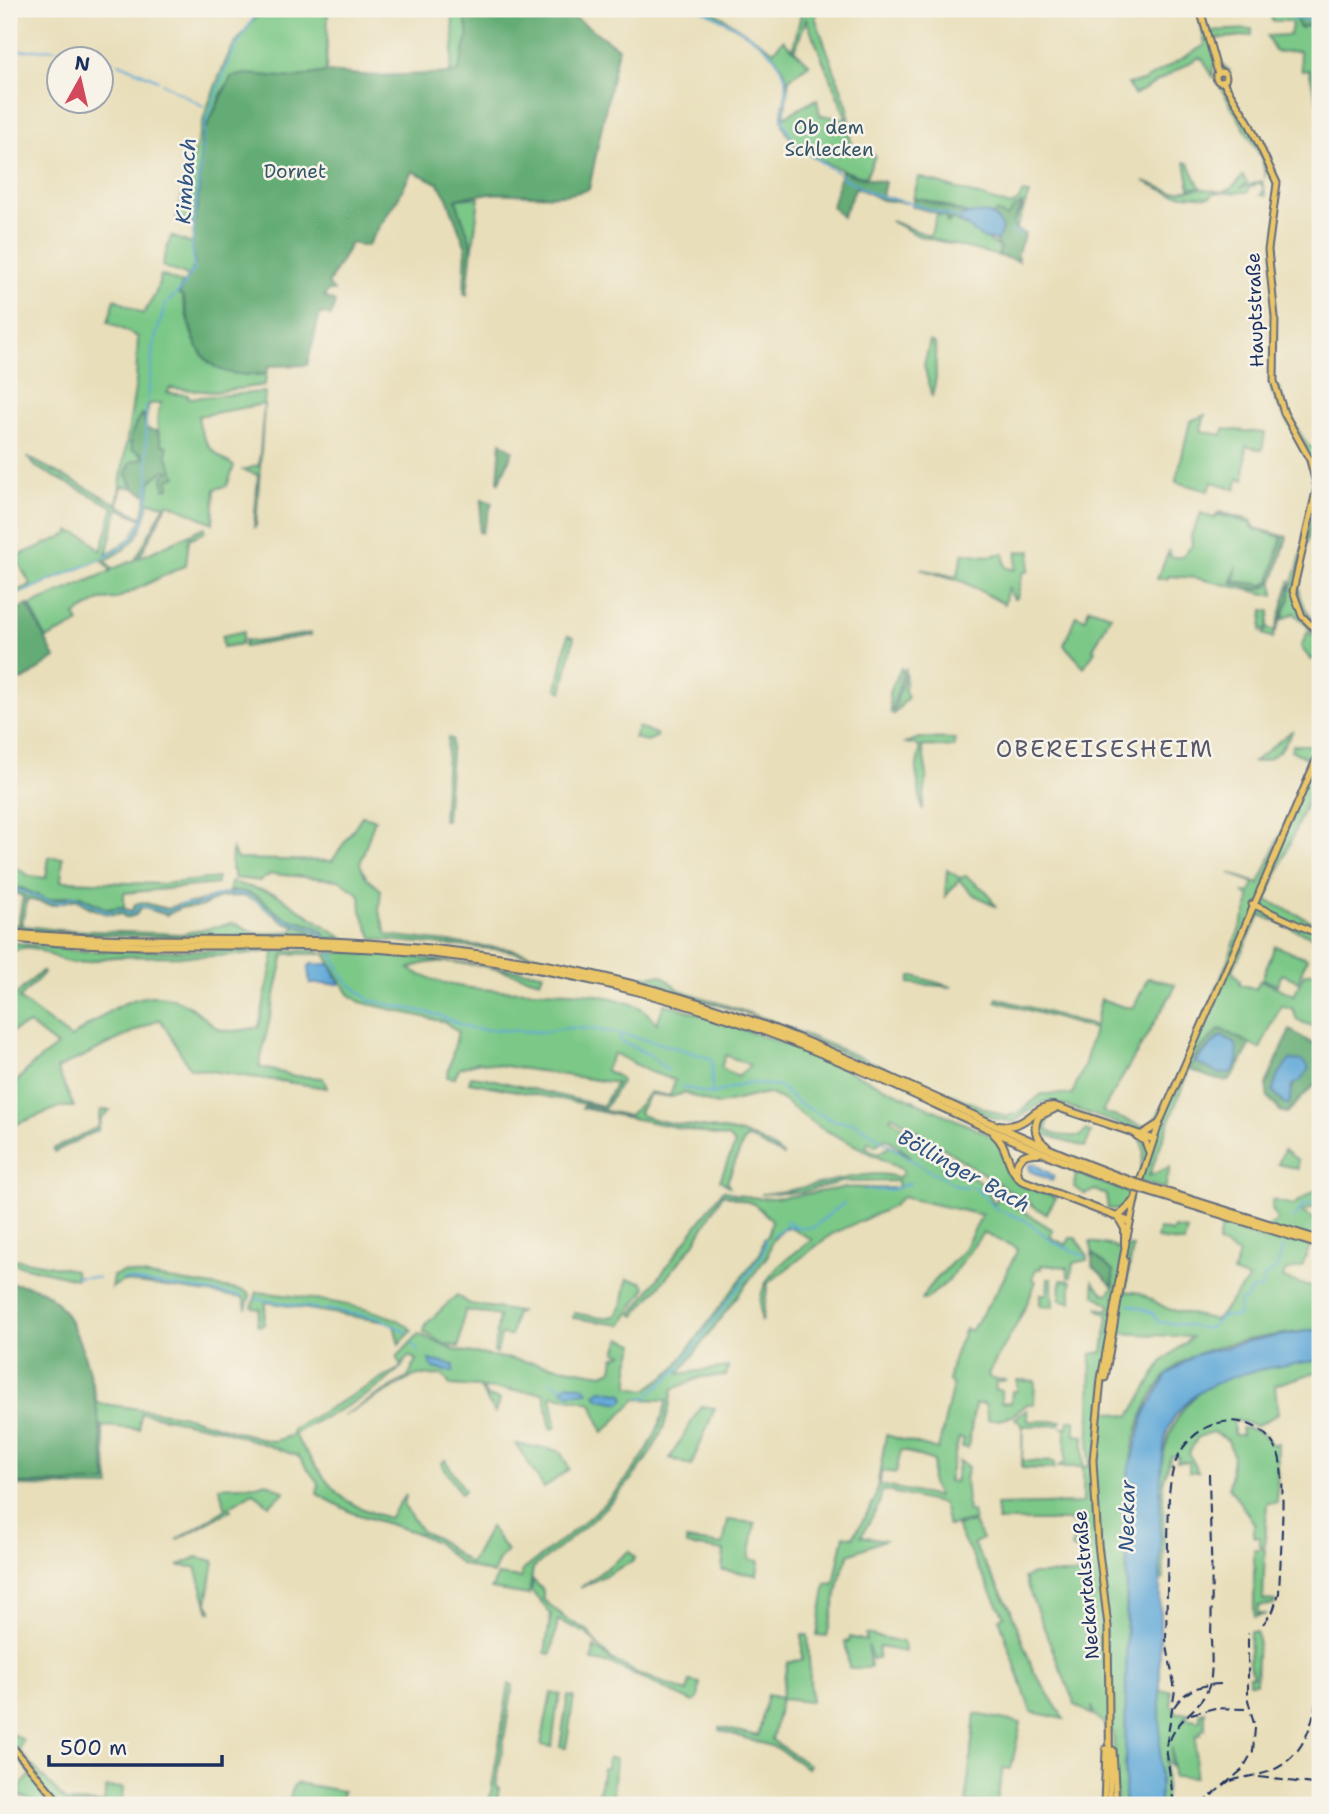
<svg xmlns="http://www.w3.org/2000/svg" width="1329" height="1814" font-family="'Shantell Sans',sans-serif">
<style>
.green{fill:#7bc887;stroke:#4b7c72;stroke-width:2;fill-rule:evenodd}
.forest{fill:#64ac74;stroke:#406e69;stroke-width:2;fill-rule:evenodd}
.water{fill:#61a9d8;stroke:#3e6c9b;stroke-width:2}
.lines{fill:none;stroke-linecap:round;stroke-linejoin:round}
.stream{stroke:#61a9d8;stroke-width:2}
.major-casing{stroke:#636c7e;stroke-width:9}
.highway-casing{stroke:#636c7e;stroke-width:10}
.major{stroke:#ebc669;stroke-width:5}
.highway{stroke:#ebc669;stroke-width:6}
.rail{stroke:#1b2f5e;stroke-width:2;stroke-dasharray:10 5;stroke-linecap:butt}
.highway-bridge-casing{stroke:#636c7e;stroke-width:10;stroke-linecap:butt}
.highway-bridge{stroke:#ebc669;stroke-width:6}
.labels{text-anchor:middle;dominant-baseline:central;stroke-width:5;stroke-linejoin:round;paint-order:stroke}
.park-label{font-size:19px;fill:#335568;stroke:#f7f3e8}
.street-label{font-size:19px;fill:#1b2f5e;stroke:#f7f3e8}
.water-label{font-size:21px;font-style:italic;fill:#305483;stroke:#f7f3e8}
.quarter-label{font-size:23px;letter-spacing:2px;fill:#585a6c;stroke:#f7f3e8}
</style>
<rect width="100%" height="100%" fill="#f7f3e8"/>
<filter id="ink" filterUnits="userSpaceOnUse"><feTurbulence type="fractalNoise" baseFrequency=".0143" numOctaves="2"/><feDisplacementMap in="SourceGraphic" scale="14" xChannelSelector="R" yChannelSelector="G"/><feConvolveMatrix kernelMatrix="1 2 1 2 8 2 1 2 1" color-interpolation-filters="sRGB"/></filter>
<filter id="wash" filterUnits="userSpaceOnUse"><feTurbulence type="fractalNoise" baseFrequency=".00686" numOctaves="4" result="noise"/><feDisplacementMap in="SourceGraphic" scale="28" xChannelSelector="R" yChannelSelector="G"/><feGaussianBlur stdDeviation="1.57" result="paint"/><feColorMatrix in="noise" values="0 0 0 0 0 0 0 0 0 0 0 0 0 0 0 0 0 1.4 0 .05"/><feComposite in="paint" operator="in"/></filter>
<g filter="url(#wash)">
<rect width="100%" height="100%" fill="#e8deb9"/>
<g class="green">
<polygon points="258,9 464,9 468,36 460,72 450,73 454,41 452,12 328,11 326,72 293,78 246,74 225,87 202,137 194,225 176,218 206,111 219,77 231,49 255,18"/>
<path d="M701,9H710L774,51L783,40L809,64L789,79L784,117L817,99L820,115L847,119L806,19L795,51L793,49L802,9H821L815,17L848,108L851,149L875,156L866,177C841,172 780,149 782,115C783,100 791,87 785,73C772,43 728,23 701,9Z"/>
<polygon points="1198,9 1208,31 1252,29 1252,35 1214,39 1220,63 1229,70 1223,70 1218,63 1213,66 1213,78 1203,59 1198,58 1134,95 1128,84 1143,81 1205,45"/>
<polygon points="1270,9 1290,9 1297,22 1311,27 1314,24 1320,67 1320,112 1309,70 1302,71 1299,51 1275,52 1267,36 1290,35 1292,25 1289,21 1272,21"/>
<path d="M1219,85L1224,86C1235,104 1272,157 1265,176L1262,159Z"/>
<polygon points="1185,162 1189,164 1200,187 1190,188"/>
<polygon points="1243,176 1247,183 1240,188 1262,181 1266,196 1261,195 1264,189 1260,182 1249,188 1248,192 1214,193 1210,197 1172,194 1144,181 1172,192 1200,188 1222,192 1231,189"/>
<path d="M919,177L1011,206L1019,200L1022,193L1029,194L1016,230L1013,223L1024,206L1007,217C994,212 979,217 966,213C949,208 931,199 913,199Z"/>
<polygon points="479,197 473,247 455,203 459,199"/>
<path d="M937,215L946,216V222H950V218C968,226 985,237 1000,248L999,256L919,236L891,221L930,236Z"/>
<polygon points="171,236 192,244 195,264 190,277 162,266"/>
<path d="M161,275L184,284L180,288C193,343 197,381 266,374L265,385L214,392L170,388L167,393L188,395L189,398L265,392L256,526L254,527L258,475L243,470L259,465L264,404L198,416C201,442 212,453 234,466L227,486L215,489L213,523L168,503L139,558L205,527V532L189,539L186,565L116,599L100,600L75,615L79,623L46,639L30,605L111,571L102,559L9,598V594L31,585L15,557L69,534L70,531L87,537L101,551L114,507L36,467L27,457L117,504L136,382L138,337L108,322L115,299L143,314L155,295ZM161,403C155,419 157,429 162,445L167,446V457L176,476L167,478L169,487L163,477L170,470H164L150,482L142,518L118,505L122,486L135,488L129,482L144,458L130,443L137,420L143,414L146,419L149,404ZM149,502L165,505L135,560L112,569L106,560C134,546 143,533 149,502ZM118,508L142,519L131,538L106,555Z"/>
<polygon points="930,341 935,344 936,377 932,397 924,365"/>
<path d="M1270,387L1279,388L1288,413L1308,446L1315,448C1316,464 1322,480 1320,496C1312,546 1277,586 1320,627V639L1294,613L1283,619C1292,574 1324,508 1309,463C1300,436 1279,414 1270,387Z"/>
<polygon points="1205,415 1201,431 1222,435 1224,429 1265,433 1262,450 1246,446 1244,480 1238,478 1236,489 1212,482 1208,491 1176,482 1190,421"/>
<polygon points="1201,513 1215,519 1217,514 1250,523 1254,529 1282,537 1270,581 1261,586 1234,581 1237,565 1232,582 1256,589 1273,581 1274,596 1196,578 1169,576 1167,579 1157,579 1169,551 1171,557 1181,557 1192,546 1191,536"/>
<polygon points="1031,551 1028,572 1023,572 1017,598 1014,599 1008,588 1004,604 964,582 920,569 957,577 963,553 988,556 1004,553 1005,567 1015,570 1017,552"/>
<polygon points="1089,608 1111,615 1093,649 1095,651 1084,667 1064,645 1076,615 1085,619"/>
<polygon points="1263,610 1270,611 1267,629 1275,630 1273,638 1263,634 1267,629 1261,631"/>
<polygon points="244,631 241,644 223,647 222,636"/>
<polygon points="1308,631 1320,643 1320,656 1311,660 1301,647"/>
<polygon points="310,633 311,635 244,647 245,640 255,642"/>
<polygon points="568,635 574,637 562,692 557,689"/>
<polygon points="901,668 903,670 891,714 889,693"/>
<polygon points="906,668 905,691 908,697 893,715"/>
<polygon points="638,727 656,734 657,737 647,741 634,738"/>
<path d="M1293,730C1285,746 1274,762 1253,762Z"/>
<path d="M1320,736V771L1266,900L1316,923L1320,930V940L1260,915L1232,971L1240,980L1239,984L1256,989L1260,980L1294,995L1304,974L1320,971V1025L1319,1029L1297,1020L1293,1009L1281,1005L1260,1049L1220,1029L1198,1051L1189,1069L1149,1176L1170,1167L1165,1189L1138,1181L1144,1151L1138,1130L1051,1101L1041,1103L1014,1122L996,1119L757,1017L668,990L667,985L639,977L661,975L680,990L767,1019L1006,1117L1018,1113L1042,1094H1072L1084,1067L1094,1029L996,1001L997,998L1095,1026L1101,999L1124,1007H1134L1148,978L1175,984L1173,991L1102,1112L1146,1127C1171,1113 1233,947 1246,912L1250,898L1244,893H1250L1254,883L1229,873L1259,884L1291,810L1308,759L1291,750L1293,745H1316Z"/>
<polygon points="448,738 452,739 446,820 443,820"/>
<polygon points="919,738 955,739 954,747 922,746 927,775 922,810 916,770 920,750 917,745 906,743"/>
<polygon points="362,816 375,819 360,864 366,877 381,890 379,911 387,935 509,949 626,977 505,950 373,939 361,911 360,895 339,880 271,874 260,881 234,878 234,871 231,870 232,849 237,859 332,861"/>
<polygon points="49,857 63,858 61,881 162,884 217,878 217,884 124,893 124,908 107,909 72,895 47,900 22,888 9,888 9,864 30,876 46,878"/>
<polygon points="947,870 960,878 966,876 987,892 995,906 971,893 959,880 945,897"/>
<path d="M231,882L276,894L343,938H327C314,921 299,926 283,917C264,906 255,889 229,891Z"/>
<polygon points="233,923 259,934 293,931 295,926 308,928 320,935 311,938 125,936 9,929 9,924 59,930 182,934"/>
<path d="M9,942L78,951L316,950L323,954L354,951L365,955L375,953L543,973L540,981C506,971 442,951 409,969C481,1009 564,975 637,1006C646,1010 651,1018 657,1023L664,1004L681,1008L800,1049L992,1136L997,1140L1013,1178L1056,1198L1046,1214L892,1115L890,1118L925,1142L928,1155L933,1158L939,1154L986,1186L994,1204L999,1196L1053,1230L1050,1237L1066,1245L1070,1238H1076L1087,1255V1260L1073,1263L1071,1277H1068L1067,1267L1041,1265V1269H1036L1032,1279L1036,1281C1024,1316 1006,1342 988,1374L991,1379L1006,1380L996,1382L995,1390H1001V1402L1011,1403L1012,1391H1017V1380L1035,1381L1034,1404H1027C1013,1417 1006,1421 988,1420L985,1404H975L968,1448L962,1447L964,1439L959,1438L948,1481L955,1482L959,1461L968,1467L965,1479L968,1512H972L974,1520L948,1526L943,1504L882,1490L879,1505L861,1536L885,1540L849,1554L842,1571L827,1636L817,1635L826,1583L834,1584L844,1535L853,1537L875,1500L886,1435L938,1450L953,1385L949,1381C950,1363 958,1346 965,1329L971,1331L1000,1286L1016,1253L1017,1248L983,1233L947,1282L925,1300L922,1299L927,1289L963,1251L982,1215L902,1197L892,1207L832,1234L768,1283L762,1322C752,1280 782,1263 812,1240L792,1228H784L772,1241L768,1255L679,1374L728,1367L726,1376L701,1377L673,1389C670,1402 668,1418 662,1431C638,1485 580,1533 533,1568L529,1595L491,1589L498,1575L521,1578V1572C582,1524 648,1480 667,1400L636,1399L603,1433L592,1403L551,1395L556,1427L551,1429L544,1393L482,1388L487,1397L500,1399L495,1413L479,1387L450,1385L443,1375L415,1376L343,1416L408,1377L417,1360L409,1356C384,1395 333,1410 294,1434C297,1442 304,1448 309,1456C333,1493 345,1506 389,1518L406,1494L404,1506L422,1532L435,1537L470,1564L490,1527L507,1551L500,1558L493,1574L461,1564L436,1542L414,1532L353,1513L317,1494L319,1484L298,1456L220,1429L141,1413L139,1429L102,1426L110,1487L9,1486V1484H68L98,1417L89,1380L91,1379L97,1403L181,1415L266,1440L274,1441L292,1435V1429L402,1367L397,1357L419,1334L454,1350L603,1374L612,1370L614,1358L623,1354L616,1352L621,1338L635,1344L629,1363V1387L646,1390L673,1370L761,1252L764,1238L768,1236L772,1220L754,1204L723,1194L693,1245L635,1316L632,1314L723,1190C765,1207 800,1193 844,1188C862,1186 880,1191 898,1187L897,1181L841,1182L802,1192L761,1194C794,1194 873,1164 897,1178L903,1174V1170L817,1126L781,1099L767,1093L716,1105L685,1093L671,1097L650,1094L639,1112L641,1115C689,1133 744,1120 784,1156L749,1138L744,1140L727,1182L729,1186L720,1180L735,1144L729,1138L582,1108L583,1106L629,1116L650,1092L670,1096L675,1080L650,1072L614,1053L605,1070L619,1077L621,1082L605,1108L469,1082L471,1076L486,1078L603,1106L616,1083L479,1062L460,1068L454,1078L447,1077L458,1032L445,1022L360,1002L349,994L325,954H284L259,1067L295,1076L323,1078L327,1088L190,1068L160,1019L57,1069L74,1107H60L9,1127V1090L31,1066L57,1046L29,1024L9,1033V1001L42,971L44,973L19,999L71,1038C102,1016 142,981 183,1003C220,1022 206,1039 259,1027L274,954L272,951C220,959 169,955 116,957C101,957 89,964 73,963C52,961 30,935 9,955ZM726,1055L750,1065L738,1077L721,1067ZM886,1138L911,1156L890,1146L878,1154L866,1147L868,1142L875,1146ZM901,1450L934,1461L931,1481L938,1497L880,1485L881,1471L896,1473Z"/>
<polygon points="1275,946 1307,958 1298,981 1282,974 1277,985 1262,979"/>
<polygon points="911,976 914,976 952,987 909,983"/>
<polygon points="101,1110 110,1110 101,1119 98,1130 54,1152 53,1149 98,1127"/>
<path d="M1051,1113L1046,1128C1055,1138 1069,1136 1081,1136L1086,1130L1091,1133L1085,1147L1043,1134L1040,1126L1043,1119Z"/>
<polygon points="1284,1150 1298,1160 1298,1169 1278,1164"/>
<polygon points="1076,1173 1130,1193 1131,1200 1123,1209 1108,1209 1106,1195 1095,1190 1085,1194 1074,1187"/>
<path d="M1320,1187V1205L1301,1212C1318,1219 1320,1223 1320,1241L1309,1249L1302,1267L1285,1271L1283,1278L1320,1290V1329C1280,1335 1212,1340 1179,1364C1141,1392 1129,1452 1127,1496L1125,1805H1117L1113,1732L1105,1731V1724L1095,1716L1092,1706V1715L1075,1705L1024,1578L1033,1574H1086L1081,1554L1072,1548L1074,1525L1069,1521H998L996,1505L1083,1503V1467H1057L1065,1463L1066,1430L1062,1427H1068L1069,1420H1075V1435L1084,1436L1083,1467L1089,1466L1091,1354L1103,1352L1108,1315L1096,1308L1109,1310L1110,1305L1095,1295L1093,1282L1104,1294L1109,1293L1114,1285L1113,1271L1094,1258L1090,1242L1114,1246L1117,1249L1121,1245L1133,1247L1125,1291L1140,1293L1168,1309L1216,1320L1249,1279L1233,1273L1239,1254L1218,1243L1221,1226L1263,1239L1265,1231L1277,1220L1272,1209V1200L1293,1205ZM1117,1333L1192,1337L1162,1362L1130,1416L1103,1411Z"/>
<polygon points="1174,1228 1187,1230 1184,1243 1157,1239 1159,1229 1172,1232"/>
<polygon points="9,1258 75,1270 76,1279 9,1263"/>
<polygon points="123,1272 245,1291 250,1295 246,1309 244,1298 123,1281 111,1288 113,1276"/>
<polygon points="627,1279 642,1282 646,1287 621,1325 573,1318 574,1313 601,1318 615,1316 622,1306"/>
<polygon points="1048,1279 1052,1279 1053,1307 1040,1306 1040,1294 1047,1294"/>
<polygon points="1061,1280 1071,1281 1071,1302 1060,1300"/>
<path d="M257,1292C289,1295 396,1307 412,1331L399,1344L394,1325L386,1322L266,1302L264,1324L260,1326L257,1324L260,1309L252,1307Z"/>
<polygon points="457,1295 470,1304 519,1312 515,1314 511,1336 501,1335 497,1353 494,1351 499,1316 465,1310 459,1347 444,1344 424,1332 426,1324"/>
<path d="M1320,1360V1371L1275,1385L1278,1414L1256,1426L1234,1420V1435H1242L1241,1428C1255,1429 1263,1431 1272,1445L1278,1443L1277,1503H1267L1265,1546H1260V1537H1254V1523L1229,1487L1233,1456L1228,1440L1213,1432L1198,1437L1189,1453L1198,1472H1189V1462H1177L1179,1457L1171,1456L1163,1483L1164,1579L1161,1581C1159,1509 1143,1404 1231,1376C1259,1367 1291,1364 1320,1360Z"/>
<polygon points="701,1406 715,1408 691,1466 670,1458"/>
<polygon points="1027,1410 1028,1421 1061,1421 1058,1425 1023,1426 1022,1458 1025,1461 1054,1462 1054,1469 1022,1468 1022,1425 1015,1418"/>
<polygon points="516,1444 560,1451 569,1469 544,1488"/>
<polygon points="445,1460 465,1490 461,1494 441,1463"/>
<polygon points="266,1482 285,1492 269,1505 253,1492 229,1507 231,1510 177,1540 226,1509 219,1487 256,1485"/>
<polygon points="728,1520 755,1523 749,1559 759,1561 757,1575 722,1570 724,1551 686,1545 686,1540 723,1545"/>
<polygon points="974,1522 982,1539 973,1544 1010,1608 1033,1670 1064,1719 1031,1712 999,1618 1004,1616 956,1526"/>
<polygon points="1254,1549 1265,1549 1263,1600 1275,1601 1274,1605 1258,1606 1258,1614 1267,1614 1254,1617"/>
<polygon points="629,1551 635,1558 632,1562 580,1588"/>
<polygon points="197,1557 214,1561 207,1603 212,1611 209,1612 196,1567 178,1566"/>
<polygon points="533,1580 543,1590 543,1599 566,1619 590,1632 596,1644 613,1660 637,1673 687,1692 690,1681 700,1683 698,1699 693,1702 612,1664 592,1661 594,1647 613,1661 586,1633 558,1620 551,1654 545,1653 551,1614 531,1591"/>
<polygon points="1250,1632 1256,1632 1258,1637 1256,1683 1249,1683 1249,1676 1253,1676 1249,1664"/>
<polygon points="866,1634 903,1642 905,1652 879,1647 878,1659 872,1659 868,1645 870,1668 849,1668 845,1641 849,1642 850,1637 866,1641"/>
<polygon points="802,1635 808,1635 811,1702 781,1699 772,1740 809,1765 807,1768 777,1748 719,1730 719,1727 758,1736 767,1695 781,1698 787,1662 802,1660"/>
<polygon points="509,1684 513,1685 496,1787 499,1788 496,1805 489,1805"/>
<polygon points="1160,1691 1171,1691 1171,1704 1177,1713 1189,1713 1182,1721 1187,1718 1200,1721 1200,1713 1205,1711 1205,1729 1201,1730 1201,1735 1196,1735 1195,1777 1173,1777 1172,1747 1171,1766 1166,1759 1165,1805 1160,1805"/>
<polygon points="551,1693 561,1695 557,1706 552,1747 541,1745"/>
<polygon points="568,1696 574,1697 566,1748 560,1747"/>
<polygon points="975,1714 1021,1723 1011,1769 1003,1768 996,1805 966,1802"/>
<polygon points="9,1732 23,1740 19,1751 66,1802 104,1803 106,1787 123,1788 122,1805 32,1805 35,1801 13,1793 31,1775 9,1747"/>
<polygon points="608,1758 616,1759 612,1805 597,1804 603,1768 607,1768"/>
<polygon points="297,1783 343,1791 340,1805 281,1805 283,1800 289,1802 293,1786"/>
</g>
<g class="forest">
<path d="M464,9H563L618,48L589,189C547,205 498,184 456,200L472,246L467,295L464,293L466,248L447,198L438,183L412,171L398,198L367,246L351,243L328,284L334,291H328L324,297L335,302L331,316L320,313L307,365L269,366L266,374C202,380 195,351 183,297L179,294L195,264L192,246L199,193L202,137L231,77L246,74L293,78L326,72L375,76L458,73L468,36Z"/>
<polygon points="1290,9 1312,9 1314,24 1300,28"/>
<polygon points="842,170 854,176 885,182 882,196 908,203 882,200 856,187 842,217 832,207"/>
<polygon points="913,199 922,199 968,215 962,216 962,224 951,218 948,223 946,216 912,206"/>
<polygon points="1022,204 1013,223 1016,230 1025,234 1017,254 1019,261 999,256 1000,248 995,241 1002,229 993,215 996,212 1007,217 1013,209"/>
<path d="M143,414L147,429L157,431L162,445L167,446V457L176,476L168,479L169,488L164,489L163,476L170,471L164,470L150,482L149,496L135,489L126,473L131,462L144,458L142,453L132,450C129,437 134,423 143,414Z"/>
<polygon points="501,442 513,451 498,484 498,482"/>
<polygon points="482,499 492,503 482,533 479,532"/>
<polygon points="1219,512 1251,520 1255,528 1287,537 1275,577 1267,587 1256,589 1232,583 1237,565 1234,581 1265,585 1270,581 1282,537 1254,529 1250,523 1218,514 1214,518"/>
<polygon points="1290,580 1290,598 1275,633"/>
<polygon points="28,605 55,658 24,680 9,682 9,612"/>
<path d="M15,887L47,900L80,896L107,909L119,907L132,911L135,904L142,902L167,909C179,902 187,905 198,902C219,896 234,885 256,896C267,901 274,913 286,918C301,924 315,921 325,935L283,922L255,900L243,896L221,897L200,907L180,908L167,915L141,907L136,915L126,918L121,913C108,918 87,907 76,899L52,905L27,899L22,924H18L23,896L15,893L9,896V888Z"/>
<path d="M1220,1029L1251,1044C1228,1083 1237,1090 1189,1069L1198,1051ZM1224,1036L1234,1043V1051L1196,1059L1219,1037Z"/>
<path d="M1290,1030L1312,1043L1320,1039V1083L1312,1087L1287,1113L1280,1111L1268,1097L1266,1085ZM1290,1060L1295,1080L1288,1103H1283L1273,1090L1277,1077Z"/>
<polygon points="1092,1253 1113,1271 1113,1286 1092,1265"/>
<path d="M9,1283C17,1284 28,1285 36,1288C91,1309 100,1431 107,1483L9,1484Z"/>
</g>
<g class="water">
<path d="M973,213C987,212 997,214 1002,229L997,240L984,239L960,221L962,216Z"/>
<polygon points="311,964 330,964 340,984 310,984 308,968"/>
<polygon points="1221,1036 1236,1045 1238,1062 1232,1072 1220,1074 1195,1062"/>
<polygon points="1290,1060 1302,1061 1309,1068 1301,1080 1292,1085 1289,1104 1283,1103 1273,1090 1277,1077"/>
<polygon points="1034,1164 1054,1176 1052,1181 1030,1171 1029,1165"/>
<path d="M1320,1329V1360C1267,1368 1179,1375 1165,1440C1162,1454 1162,1470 1160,1484V1805H1125L1128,1474L1145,1413L1167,1375L1195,1355L1249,1341Z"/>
<polygon points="429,1360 454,1365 453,1372 433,1368"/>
<polygon points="568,1384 584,1387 588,1392 568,1394 562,1389"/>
<polygon points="601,1390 623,1394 625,1399 620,1403 600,1399 595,1394"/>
</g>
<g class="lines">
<g class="stream">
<path d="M701,9C738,28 798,54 785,103"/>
<polyline points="1303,9 1293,19 1309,20"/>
<polyline points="1308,9 1313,49"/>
<polyline points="59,49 113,61"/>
<polyline points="9,51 54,49"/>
<polyline points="1314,52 1320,76"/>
<polyline points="230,57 259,9"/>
<polyline points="119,63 158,80"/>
<polyline points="162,83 205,107"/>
<polyline points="784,106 783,121 791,137"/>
<polyline points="791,143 838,173"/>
<polyline points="843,175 843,178 875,195 910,203"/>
<polyline points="912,204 960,219"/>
<polyline points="1012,231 1021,234"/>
<polyline points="169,301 184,286 194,268 192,246 205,124 229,60"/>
<polyline points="148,400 153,346 166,303"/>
<path d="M105,557C172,527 140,462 147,405"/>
<polyline points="56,578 101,559"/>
<polyline points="26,591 53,579"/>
<polyline points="9,598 23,592"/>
<polyline points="1107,741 1118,739"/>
<path d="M9,890C26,888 40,903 58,902C63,902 69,897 74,896L107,912L121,910L129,914L136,911L138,905L168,912L182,904L197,905L221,894H245L285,920L317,930L325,939"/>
<path d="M329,948L345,980L369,1000L438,1015L471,1029L547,1032C581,1017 675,1047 712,1059V1094L747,1083L779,1086L798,1103L821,1115L836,1121L855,1123L926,1169L958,1186L974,1187L998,1210L1025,1220L1055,1243L1084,1256"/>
<polyline points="9,958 13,955"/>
<polyline points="619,1035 621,1041 648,1054 668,1071"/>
<polyline points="682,1087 711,1094"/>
<polyline points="864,1190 891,1190 910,1183"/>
<polyline points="1293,1218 1305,1204 1320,1203"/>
<polyline points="786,1221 794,1225"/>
<polyline points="772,1237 785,1226 812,1228 844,1203"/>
<polyline points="76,1277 82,1277"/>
<polyline points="85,1277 98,1278"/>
<polyline points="123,1279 242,1296"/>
<polyline points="256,1299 319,1309"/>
<path d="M1129,1304L1153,1313L1158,1322C1175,1322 1189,1328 1210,1328L1222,1316L1238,1317L1240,1302L1247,1299L1251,1290L1263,1288L1264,1277L1277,1268L1284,1243"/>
<polyline points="325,1309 379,1318 406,1332"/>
<polyline points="413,1344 419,1352"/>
<polyline points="551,1382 563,1387"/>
<polyline points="650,1394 678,1369 763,1254 766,1240"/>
<polyline points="638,1398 648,1397"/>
</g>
</g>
</g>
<g filter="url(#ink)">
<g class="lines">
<defs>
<g id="major">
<polyline points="1200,9 1218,73"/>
<circle cx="1221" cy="77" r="5"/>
<polyline points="1223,82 1248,121 1277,183 1268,250 1275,317 1274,381 1284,413 1310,460 1317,487 1293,591 1302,616 1320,634"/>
<polyline points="1260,891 1320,751"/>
<polyline points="1252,904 1320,935"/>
<polyline points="1127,1237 1137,1191 1159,1124 1261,889"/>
<polyline points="1105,1378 1125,1260"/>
<polyline points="9,1743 62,1805"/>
<polyline points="1113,1750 1116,1805"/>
<polyline points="1104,1805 1106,1749"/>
<polyline points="1110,1805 1108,1626 1098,1544 1093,1460 1101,1379 1126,1242"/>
</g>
<g id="highway">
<path d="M9,933C110,943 212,938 314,941C404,944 493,953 581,972C671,992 759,1020 843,1057C941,1098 1034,1147 1134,1182"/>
<path d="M9,938C120,950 231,943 342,947C430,950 518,963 603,983C691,1003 776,1033 858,1069C949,1109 1038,1156 1133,1187"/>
<path d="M999,1125C1028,1130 1031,1106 1054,1106L1153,1139"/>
<path d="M994,1134C1009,1147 1006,1167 1021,1180L1130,1222"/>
<polyline points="1143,1134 1159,1124"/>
<polyline points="1136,1135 1145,1141 1149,1151"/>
<path d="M1046,1146C1036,1138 1032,1127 1039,1116L1054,1109"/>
<path d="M1018,1174C1013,1158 1025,1152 1039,1153"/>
<polyline points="1119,1216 1134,1201"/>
<polyline points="1120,1220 1125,1229 1125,1245"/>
</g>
</defs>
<use href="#major" class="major-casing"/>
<use href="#highway" class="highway-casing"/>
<use href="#major" class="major"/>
<use href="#highway" class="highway"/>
<g class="rail">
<path d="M1174,1707C1187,1687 1204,1684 1226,1684"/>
<polyline points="1191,1714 1215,1708 1245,1709"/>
<path d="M1170,1740C1178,1717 1204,1707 1210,1683C1213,1668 1211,1651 1211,1635C1213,1581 1210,1528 1209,1474"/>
<polyline points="1259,1777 1320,1785"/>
<path d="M1231,1781C1245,1776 1260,1776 1273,1770C1317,1750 1318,1694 1320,1652"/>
<path d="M1174,1805L1166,1747L1175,1690L1166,1640L1169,1494C1171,1476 1174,1458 1186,1444C1212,1412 1261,1413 1278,1453C1287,1476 1280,1564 1279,1593L1273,1611L1263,1624"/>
<polyline points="1200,1805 1242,1770 1253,1751 1255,1728 1248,1700 1248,1633"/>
</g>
<defs>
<g id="highway-bridge">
<polyline points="1134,1182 1320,1240"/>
<polyline points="1133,1187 1320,1245"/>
</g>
</defs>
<use href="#highway-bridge" class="highway-bridge-casing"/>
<use href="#highway-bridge" class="highway-bridge"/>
</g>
</g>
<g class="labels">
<g class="park-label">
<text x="829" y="127">Ob dem<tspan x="829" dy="22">Schlecken</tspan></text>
<text x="295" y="171">Dornet</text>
</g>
<g class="street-label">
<text transform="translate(1255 310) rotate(-92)">Hauptstraße</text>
<text transform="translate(1086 1585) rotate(-95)">Neckartalstraße</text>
</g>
<g class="water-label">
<text transform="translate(186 181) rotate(-86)">Kimbach</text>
<text transform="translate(964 1171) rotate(29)">Böllinger Bach</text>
<text transform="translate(1127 1516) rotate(-89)">Neckar</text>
</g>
<g class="quarter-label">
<text x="1105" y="749">OBEREISESHEIM</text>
</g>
</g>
<rect width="1329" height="1814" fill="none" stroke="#f7f3e8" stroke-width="35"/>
<g transform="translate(80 80) rotate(8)"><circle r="33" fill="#f7f3e8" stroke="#9fa5b1" stroke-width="2"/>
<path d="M0-5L12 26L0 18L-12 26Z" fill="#d1495b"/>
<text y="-10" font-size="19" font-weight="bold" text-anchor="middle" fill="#1b2f5e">N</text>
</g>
<path d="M49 1755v10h173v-10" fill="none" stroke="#1b2f5e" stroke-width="3.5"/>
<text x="60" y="1755" font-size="21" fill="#1b2f5e" stroke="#f7f3e8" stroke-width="5" paint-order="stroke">500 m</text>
</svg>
